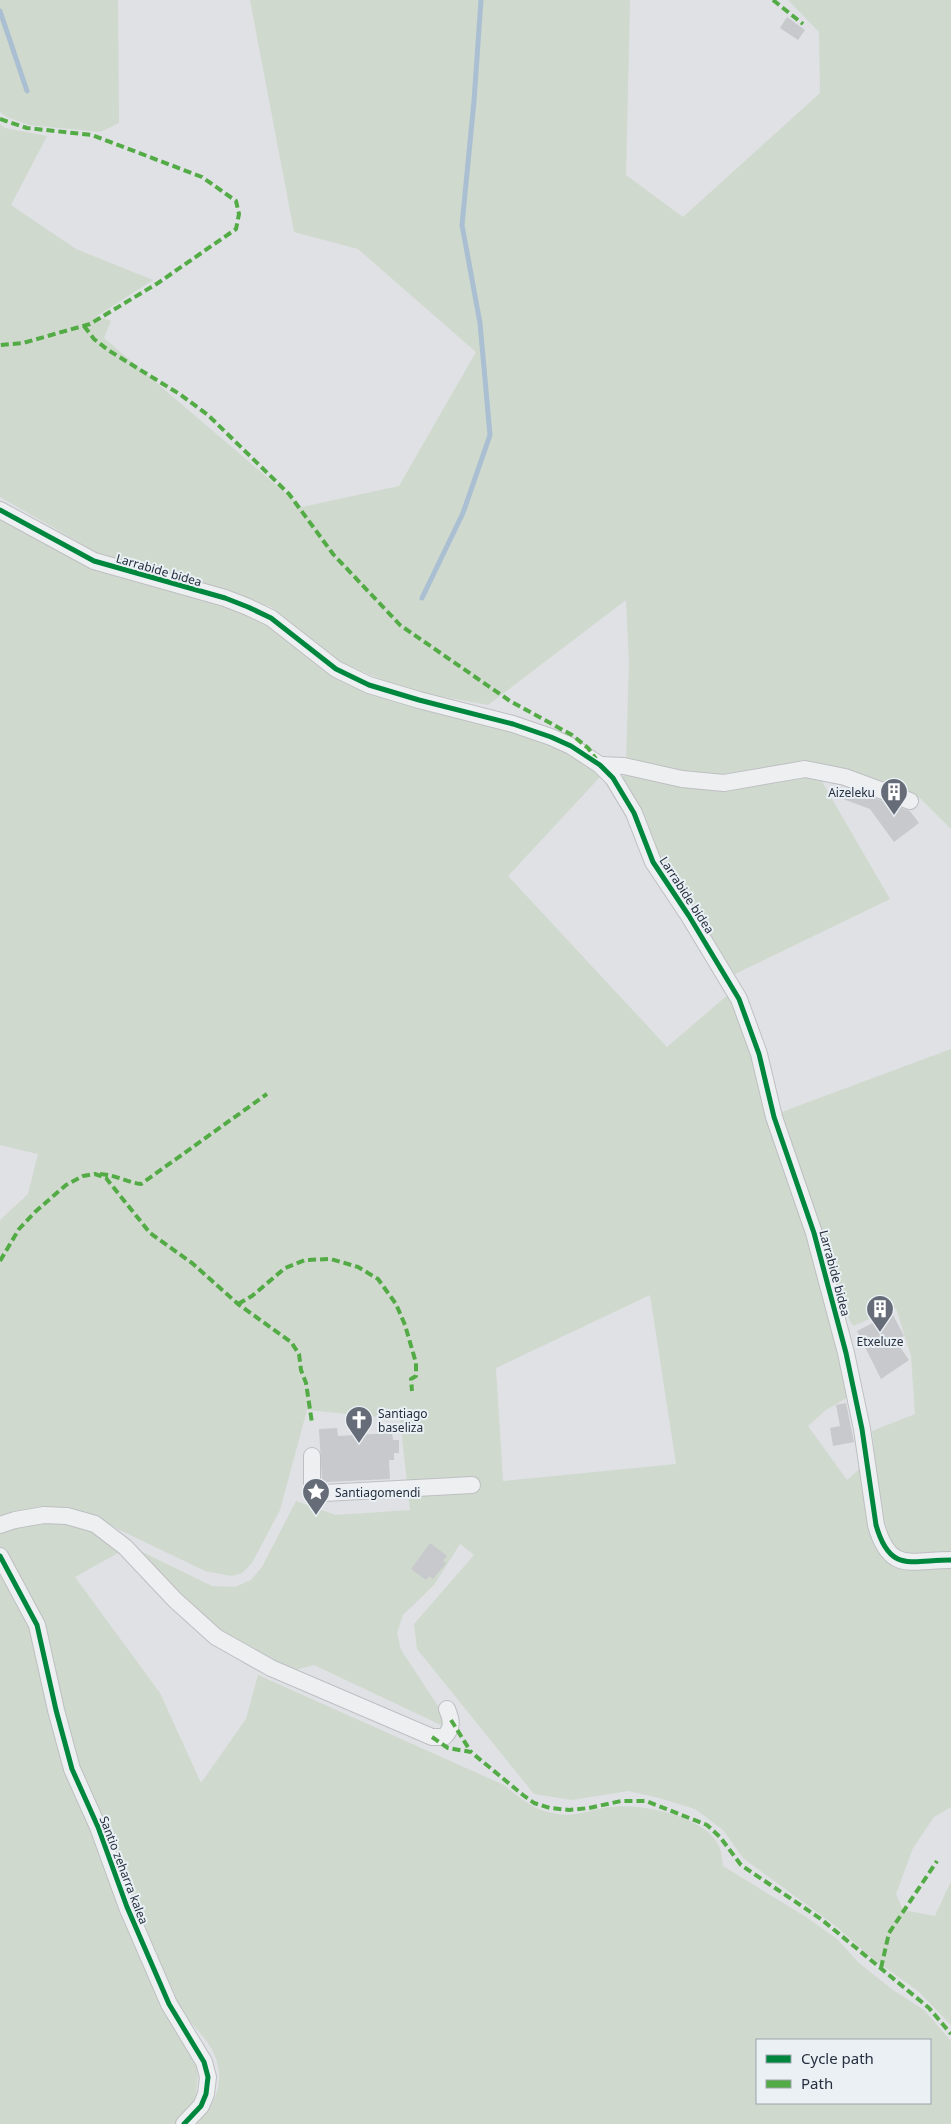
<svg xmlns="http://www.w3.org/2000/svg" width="951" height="2124" font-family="'Noto Sans',sans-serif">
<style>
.green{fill:#d0d9ce;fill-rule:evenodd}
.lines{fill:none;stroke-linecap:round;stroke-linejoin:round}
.stream{stroke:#aabfd2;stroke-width:5}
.building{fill:#c7c9cc}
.minor-casing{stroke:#bdbfc2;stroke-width:18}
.minor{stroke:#eeeff1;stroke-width:16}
.quiet{stroke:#53ab46;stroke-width:4;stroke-dasharray:8 4;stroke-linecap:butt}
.cycleway-casing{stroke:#ebf0f5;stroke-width:8}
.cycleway{stroke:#00873e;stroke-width:5}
.labels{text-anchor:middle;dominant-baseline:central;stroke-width:4;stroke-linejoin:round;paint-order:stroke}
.street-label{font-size:12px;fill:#252f3e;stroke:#ebf0f5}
.poi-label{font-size:12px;fill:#252f3e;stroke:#ebf0f5;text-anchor:start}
</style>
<rect width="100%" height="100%" fill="#dfe1e4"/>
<g class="green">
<polygon points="0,0 118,0 119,123 100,132 29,125 7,117 0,112"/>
<polygon points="250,0 630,0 626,175 683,217 820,93 819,32 788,0 951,0 951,829 920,798 825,767 724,778 626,761 629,662 626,600 488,705 405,690 341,662 271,607 101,555 0,497 0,124 5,128 47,136 11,205 76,249 153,280 97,316 111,321 104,338 302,507 399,486 476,352 358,249 294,232"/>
<path d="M0,515L57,543L81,563L215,601L272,624L316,661L477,720L552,744L577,755L600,777L508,876L667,1047L730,993L745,1027L813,1244L852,1395L826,1410L808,1426L847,1480L864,1465L875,1542L890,1540L881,1510L872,1431L915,1414L911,1356L896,1308L853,1326L838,1299L779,1113L951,1049V1807L934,1817L913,1848L896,1894L903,1910L935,1916L951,1881V2025L918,1991L869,1956L837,1927L743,1858L723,1830L695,1809L659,1798L628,1791L572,1800L534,1794L417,1649L414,1624L474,1555L460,1544L434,1585L403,1615L397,1633L401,1650L444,1715L443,1726L314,1665L295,1670L263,1658L222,1634L134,1548L212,1586L235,1587L251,1580L262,1567L296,1501L336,1515L410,1510L400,1419L307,1410L280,1510L252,1563L242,1573L232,1576L205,1571L97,1519H0V1222L1,1219L28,1194L38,1154L0,1145ZM650,1295L676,1464L503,1481L496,1368Z"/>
<polygon points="628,772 722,789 806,773 821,780 890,899 735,974 660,860 621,778"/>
<path d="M67,1522L92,1532L118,1553L75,1577L160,1693L201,1783L246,1719L258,1675L504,1785C521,1799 535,1811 557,1814C576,1817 592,1809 610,1807C639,1803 699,1815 716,1841C721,1848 722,1857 723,1866L806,1917L837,1939L859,1963L893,1990L924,2010L951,2041V2124H196C216,2105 226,2080 214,2054C209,2041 195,2028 186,2017L198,2076L194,2108L178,2124H0V1532L33,1523ZM85,1782L108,1828V1829L95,1831ZM757,2040H930V2103H757Z"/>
</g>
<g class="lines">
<g class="stream">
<polyline points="0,11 27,91"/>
<polyline points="422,598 463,513 490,435 480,323 462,225 474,101 481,0"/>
</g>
</g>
<g class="building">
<polygon points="787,17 805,30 798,40 780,28"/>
<polygon points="847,788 910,811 919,823 894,842 870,809 843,799"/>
<polygon points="892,1313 904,1336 895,1340 909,1360 881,1379 857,1331"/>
<polygon points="846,1403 854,1442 833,1446 830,1428 840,1426 836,1405"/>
<polygon points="337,1428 338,1436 392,1433 393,1440 399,1440 399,1453 394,1453 394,1460 389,1460 390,1479 326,1482 322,1479 319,1429"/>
<polygon points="430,1543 447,1556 443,1561 446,1563 433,1579 429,1576 426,1580 411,1569"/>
</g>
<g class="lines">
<defs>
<g id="minor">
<path d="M0,510L94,561L225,598L248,607L271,618L336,669L369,685L419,700L513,724L551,737L571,746L600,765L613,778L634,813L653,862L689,916L739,999L759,1054L774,1117L814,1233L846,1353L862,1429L876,1525C890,1574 911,1560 951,1560"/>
<polyline points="600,765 624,766 682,779 724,783 805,769 845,777 910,801"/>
<polyline points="312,1456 312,1484 324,1493 472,1485"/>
<path d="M0,1525L15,1520L44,1515L67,1516L95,1524L125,1547L175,1600L216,1637L271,1668L432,1737H444C453,1728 452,1721 447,1709"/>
<polyline points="0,1556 37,1625 56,1710 72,1769 98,1827 127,1907 169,2004 204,2062 208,2077 206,2094 201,2106 184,2124"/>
</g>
</defs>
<use href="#minor" class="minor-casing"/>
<use href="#minor" class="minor"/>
<g class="quiet">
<polyline points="773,0 803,24"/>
<polyline points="0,119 27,128 92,135 202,177 236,201 239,214 236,229 158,283 90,324 23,343 0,345"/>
<polyline points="84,326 94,339 108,350 181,395 208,415 289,494 333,554 400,625 510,701 572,735 588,748 596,759"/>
<path d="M100,1174C116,1175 126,1182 141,1184L267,1094"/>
<polyline points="0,1261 19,1229 35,1212 66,1185 83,1176 95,1174 106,1178 150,1233 192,1263 238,1304 291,1342 299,1354 301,1370 306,1383 312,1423"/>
<polyline points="238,1304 252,1296 285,1268 305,1260 331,1259 358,1267 378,1279 396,1304 405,1325 416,1363 416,1376 411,1379 412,1391"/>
<polyline points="451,1720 471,1752"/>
<polyline points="432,1737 448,1748 471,1752 523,1795 534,1803 550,1808 569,1810 589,1808 621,1801 646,1801 707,1825 720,1837 741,1865 821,1919 929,2008 951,2034"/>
<polyline points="881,1968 889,1933 937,1861"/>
</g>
<defs>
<g id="cycleway">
<path d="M0,510L94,561L225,598L248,607L271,618L336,669L369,685L419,700L513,724L551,737L571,746L600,765L613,778L634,813L653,862L689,916L739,999L759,1054L774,1117L814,1233L846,1353L862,1429L876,1525C890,1574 911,1560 951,1560"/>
<polyline points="0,1556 37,1625 56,1710 72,1769 98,1827 127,1907 169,2004 204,2062 208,2077 206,2094 201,2106 184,2124"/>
</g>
</defs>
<use href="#cycleway" class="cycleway-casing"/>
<use href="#cycleway" class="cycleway"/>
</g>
<defs>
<symbol id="building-pin" viewBox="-11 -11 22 30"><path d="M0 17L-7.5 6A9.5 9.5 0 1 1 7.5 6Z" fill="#666d78" stroke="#ebf0f5"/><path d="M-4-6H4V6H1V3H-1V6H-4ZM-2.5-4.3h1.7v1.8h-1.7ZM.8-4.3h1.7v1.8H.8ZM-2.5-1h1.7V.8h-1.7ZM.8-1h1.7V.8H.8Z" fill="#fff"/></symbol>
<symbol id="church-pin" viewBox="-11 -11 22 30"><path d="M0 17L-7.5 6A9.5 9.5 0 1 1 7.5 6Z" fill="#666d78" stroke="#ebf0f5"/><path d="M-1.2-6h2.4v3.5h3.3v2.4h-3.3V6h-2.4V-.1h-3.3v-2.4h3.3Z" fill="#fff"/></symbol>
<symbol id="sight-pin" viewBox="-11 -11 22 30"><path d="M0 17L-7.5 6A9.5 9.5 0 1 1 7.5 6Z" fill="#666d78" stroke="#ebf0f5"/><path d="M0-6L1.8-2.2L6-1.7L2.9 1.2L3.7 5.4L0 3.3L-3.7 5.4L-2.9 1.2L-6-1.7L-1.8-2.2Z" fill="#fff"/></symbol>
</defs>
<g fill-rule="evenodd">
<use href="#building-pin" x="878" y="776" width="32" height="43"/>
<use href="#building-pin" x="864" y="1293" width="32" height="43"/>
<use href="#church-pin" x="343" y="1404" width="32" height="43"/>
<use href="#sight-pin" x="300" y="1476" width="32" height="43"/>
</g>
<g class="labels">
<g class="street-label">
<text transform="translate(159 570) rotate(16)">Larrabide bidea</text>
<text transform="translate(687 895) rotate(57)">Larrabide bidea</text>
<text transform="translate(835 1273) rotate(75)">Larrabide bidea</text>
<text transform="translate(124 1870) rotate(69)">Santio zeharra kalea</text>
</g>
<g class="poi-label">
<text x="875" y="792" text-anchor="end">Aizeleku</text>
<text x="880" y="1341" text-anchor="middle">Etxeluze</text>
<text x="378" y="1413">Santiago<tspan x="378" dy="14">baseliza</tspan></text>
<text x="335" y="1492">Santiagomendi</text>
</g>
</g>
<rect x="756" y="2039" width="175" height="65" fill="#ebf0f5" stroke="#9ca3ac"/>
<rect x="766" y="2055" width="25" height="8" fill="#00873e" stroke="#9ca3ac"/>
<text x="801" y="2064" font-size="15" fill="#252f3e">Cycle path</text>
<rect x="766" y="2080" width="25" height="8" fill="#53ab46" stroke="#9ca3ac"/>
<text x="801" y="2089" font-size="15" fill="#252f3e">Path</text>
</svg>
